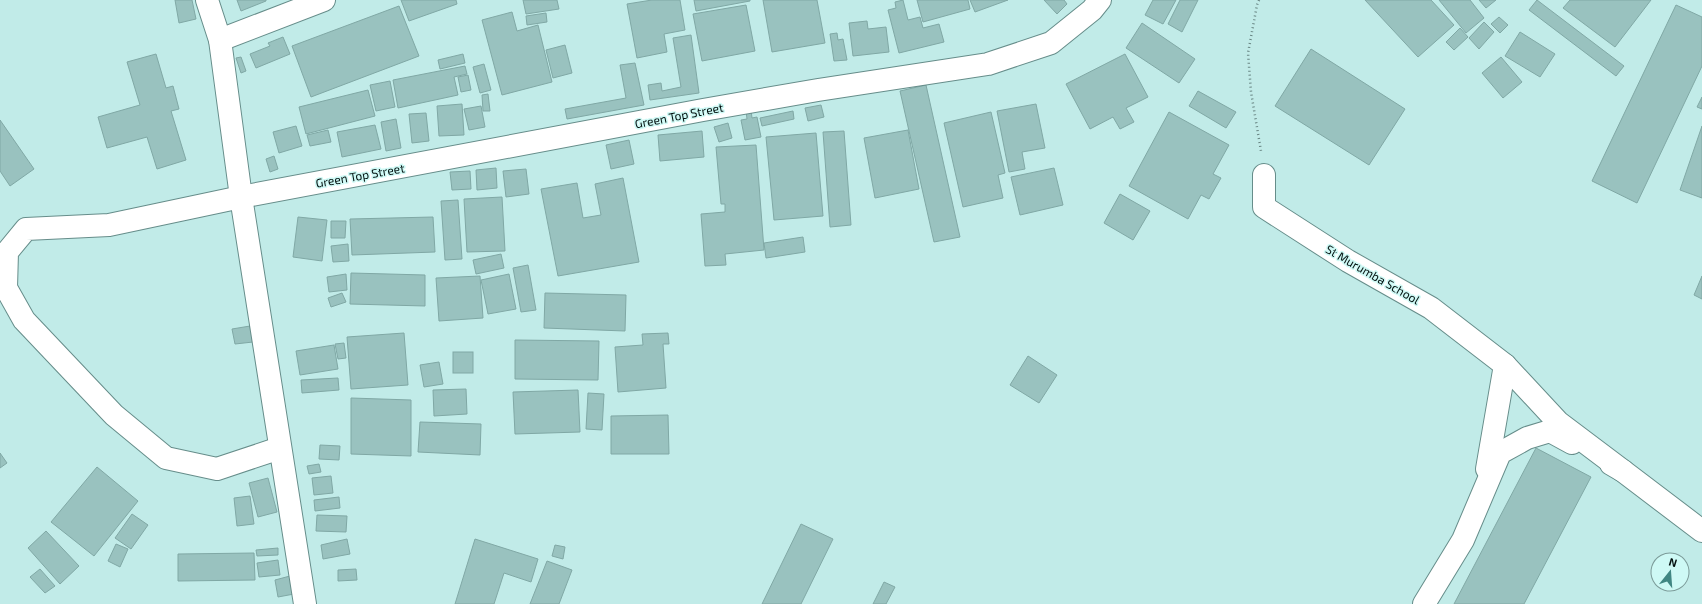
<svg xmlns="http://www.w3.org/2000/svg" width="1702" height="604" font-family="'Exo 2',sans-serif">
<style>
.building{fill:#99c2bf;stroke:#80a8a5}
.lines{fill:none;stroke-linecap:round;stroke-linejoin:round}
.street-casing{stroke:#668d8a;stroke-width:24}
.path{stroke:#698684;stroke-width:2.5;stroke-dasharray:1 3;stroke-linecap:butt}
.street{stroke:#fff;stroke-width:22}
.labels{text-anchor:middle;dominant-baseline:central;stroke-width:3;stroke-linejoin:round;paint-order:stroke}
.street-label{font-size:12px;fill:#020f0e;stroke:#cef9f5}
</style>
<rect width="100%" height="100%" fill="#c1ebe8"/>
<g class="building">
<polygon points="175,0 192,0 196,19 179,23"/>
<polygon points="237,0 266,0 266,1 241,11"/>
<polygon points="401,0 456,0 457,4 409,21"/>
<polygon points="523,0 557,0 559,9 526,14"/>
<polygon points="652,0 680,0 685,30 664,34 667,52 637,58 627,4"/>
<polygon points="694,0 750,0 750,1 696,11"/>
<polygon points="763,0 817,0 825,43 772,52"/>
<polygon points="903,0 908,20 920,17 923,28 939,24 944,42 899,53 888,10 896,8 895,2"/>
<polygon points="917,0 968,0 970,9 923,22"/>
<polygon points="970,0 1008,0 975,12"/>
<polygon points="1044,0 1064,0 1067,4 1057,14"/>
<polygon points="1153,0 1176,0 1163,24 1145,15"/>
<polygon points="1180,0 1198,0 1182,32 1168,24"/>
<polygon points="1365,0 1431,0 1454,25 1418,57"/>
<polygon points="1439,0 1470,0 1484,18 1466,33"/>
<polygon points="1479,0 1496,0 1486,8"/>
<polygon points="1537,0 1624,66 1616,76 1529,10"/>
<polygon points="1570,0 1651,0 1615,47 1563,8"/>
<polygon points="746,5 755,51 702,61 693,14"/>
<polygon points="1676,5 1702,17 1702,66 1637,203 1592,181"/>
<polygon points="399,6 419,56 311,97 292,46"/>
<polygon points="512,12 517,31 538,25 552,82 502,95 482,20"/>
<polygon points="546,13 547,22 527,25 526,16"/>
<polygon points="1499,17 1508,25 1500,33 1491,24"/>
<polygon points="867,21 868,29 886,27 889,52 853,56 849,23"/>
<polygon points="1484,22 1494,32 1479,49 1469,38"/>
<polygon points="1142,23 1195,59 1179,83 1126,48"/>
<polygon points="1460,28 1468,37 1454,50 1446,42"/>
<polygon points="1520,32 1555,54 1540,77 1505,56"/>
<polygon points="837,33 838,40 843,39 847,60 834,61 830,34"/>
<polygon points="691,35 699,93 650,100 648,85 661,83 662,91 681,87 673,38"/>
<polygon points="283,37 290,54 256,68 250,54 270,46 268,43"/>
<polygon points="565,45 572,73 553,78 546,50"/>
<polygon points="1311,49 1405,109 1369,165 1275,106"/>
<polygon points="156,54 166,88 173,86 179,109 171,111 186,160 157,169 147,137 107,148 98,117 140,105 127,62"/>
<polygon points="463,54 465,63 440,69 438,60"/>
<polygon points="1125,54 1148,97 1126,108 1134,122 1120,129 1113,117 1090,129 1066,84"/>
<polygon points="241,57 246,71 241,73 236,58"/>
<polygon points="1501,57 1522,82 1503,98 1482,73"/>
<polygon points="635,63 644,105 567,119 565,109 626,98 620,65"/>
<polygon points="484,64 491,90 480,93 473,67"/>
<polygon points="465,66 467,74 454,77 458,95 398,108 393,80"/>
<polygon points="468,75 471,90 461,92 458,77"/>
<polygon points="390,81 395,107 376,111 370,85"/>
<polygon points="926,85 960,237 934,242 900,91"/>
<polygon points="368,90 375,116 306,134 299,107"/>
<polygon points="1198,91 1236,112 1226,128 1189,106"/>
<polygon points="488,94 490,111 483,111 482,95"/>
<polygon points="1702,97 1702,109 1697,107"/>
<polygon points="462,104 464,135 439,136 437,106"/>
<polygon points="1036,104 1045,148 1022,152 1025,169 1009,172 997,111"/>
<polygon points="821,105 824,117 808,121 805,108"/>
<polygon points="481,106 485,127 469,130 464,109"/>
<polygon points="751,110 752,118 757,117 761,137 745,140 741,120 747,119 746,111"/>
<polygon points="793,111 794,119 762,126 760,118"/>
<polygon points="991,112 1005,173 998,175 1003,198 963,207 944,123"/>
<polygon points="1169,112 1229,145 1213,174 1221,178 1209,199 1201,195 1188,219 1129,186"/>
<polygon points="426,113 429,141 412,143 409,114"/>
<polygon points="396,119 401,148 386,151 381,122"/>
<polygon points="0,120 34,169 10,186 0,171"/>
<polygon points="728,123 732,138 719,142 714,127"/>
<polygon points="375,125 381,149 342,157 337,132"/>
<polygon points="296,126 302,146 279,153 273,132"/>
<polygon points="1702,126 1702,198 1680,190"/>
<polygon points="328,130 331,142 310,146 307,135"/>
<polygon points="908,130 919,189 875,198 864,138"/>
<polygon points="702,131 704,157 660,161 658,135"/>
<polygon points="844,131 851,225 830,227 823,132"/>
<polygon points="816,133 823,216 774,220 766,137"/>
<polygon points="629,140 634,164 611,169 606,145"/>
<polygon points="756,145 764,250 725,254 726,265 705,266 701,214 725,212 725,204 721,204 716,147"/>
<polygon points="274,156 278,169 270,172 266,159"/>
<polygon points="496,168 497,188 477,190 476,170"/>
<polygon points="1054,168 1063,205 1020,215 1011,177"/>
<polygon points="526,169 529,194 506,197 503,171"/>
<polygon points="470,171 471,189 452,190 450,172"/>
<polygon points="623,178 639,262 558,276 541,189 577,183 583,218 601,215 595,184"/>
<polygon points="1120,194 1150,211 1133,240 1104,223"/>
<polygon points="502,197 505,251 467,252 464,199"/>
<polygon points="458,200 462,259 445,260 441,201"/>
<polygon points="298,217 327,220 322,261 293,257"/>
<polygon points="433,217 435,252 352,255 350,219"/>
<polygon points="331,221 346,221 345,238 331,238"/>
<polygon points="803,237 805,252 766,258 764,243"/>
<polygon points="348,244 349,261 333,262 331,246"/>
<polygon points="501,254 504,268 476,274 473,260"/>
<polygon points="528,265 536,310 521,312 513,268"/>
<polygon points="351,273 425,275 425,306 350,304"/>
<polygon points="346,274 347,290 329,292 327,277"/>
<polygon points="509,274 516,309 488,314 481,280"/>
<polygon points="480,276 483,318 439,321 436,278"/>
<polygon points="1702,276 1702,299 1694,295"/>
<polygon points="342,293 346,302 331,307 328,298"/>
<polygon points="545,293 626,295 625,331 544,328"/>
<polygon points="250,326 253,342 235,344 232,329"/>
<polygon points="404,333 408,385 351,389 347,337"/>
<polygon points="668,333 669,344 663,344 666,388 618,392 615,347 643,345 642,334"/>
<polygon points="515,340 599,341 598,380 515,379"/>
<polygon points="344,343 346,358 338,359 335,344"/>
<polygon points="334,345 338,369 300,375 296,351"/>
<rect x="453" y="352" width="20" height="21"/>
<polygon points="1028,356 1057,375 1039,403 1010,385"/>
<polygon points="439,362 443,384 424,387 420,365"/>
<polygon points="338,378 339,390 302,393 301,380"/>
<polygon points="466,389 467,414 434,416 433,390"/>
<polygon points="578,390 580,432 515,434 513,392"/>
<polygon points="588,393 604,394 602,430 586,429"/>
<polygon points="351,398 411,400 411,456 351,454"/>
<polygon points="668,415 669,454 611,454 611,416"/>
<polygon points="420,422 481,424 480,455 418,452"/>
<polygon points="320,445 340,446 339,460 319,459"/>
<polygon points="1536,448 1591,477 1524,604 1454,604"/>
<polygon points="0,453 7,463 0,468"/>
<polygon points="319,464 321,472 309,474 307,466"/>
<polygon points="97,467 138,501 94,556 51,522"/>
<polygon points="331,476 333,493 314,495 312,478"/>
<polygon points="268,478 277,512 258,517 249,483"/>
<polygon points="250,496 254,524 237,526 234,498"/>
<polygon points="339,497 340,508 315,511 314,500"/>
<polygon points="132,514 148,525 131,549 115,538"/>
<polygon points="317,515 347,516 346,532 316,531"/>
<polygon points="801,524 833,539 801,604 762,604"/>
<polygon points="46,531 79,566 60,584 28,548"/>
<polygon points="347,539 350,554 323,559 321,545"/>
<polygon points="475,539 538,559 531,582 504,573 494,604 455,604"/>
<polygon points="116,544 128,549 120,567 108,561"/>
<polygon points="555,545 565,547 563,559 552,556"/>
<polygon points="278,548 278,555 257,556 256,550"/>
<polygon points="254,553 255,580 178,581 178,554"/>
<polygon points="278,560 280,575 259,577 257,563"/>
<polygon points="547,561 572,570 559,604 530,604"/>
<polygon points="40,569 55,586 45,593 30,577"/>
<polygon points="356,569 357,580 338,581 338,570"/>
<polygon points="290,576 294,594 278,597 275,580"/>
<polygon points="884,582 895,587 886,604 873,604"/>
</g>
<g class="lines">
<defs>
<g id="street">
<polyline points="207,0 220,40 241,197 305,604"/>
<polyline points="220,40 324,0"/>
<polyline points="1264,175 1264,207 1348,261 1431,308 1505,365 1558,422 1623,471"/>
<polyline points="280,448 217,469 166,458 114,415 24,320 6,288 7,252 26,229 109,225 241,197 703,110 818,90 988,64 1051,43 1092,10 1100,0"/>
<polyline points="1611,464 1623,471 1702,531"/>
<polyline points="1487,469 1505,365"/>
<polyline points="1424,604 1463,540 1500,453 1527,438 1550,431 1572,443"/>
</g>
</defs>
<use href="#street" class="street-casing"/>
<polyline class="path" points="1259,0 1257,5 1248,53 1251,92 1261,151"/>
<use href="#street" class="street"/>
</g>
<g class="labels">
<g class="street-label">
<text transform="translate(679 115) rotate(-11)">Green Top Street</text>
<text transform="translate(360 175) rotate(-10)">Green Top Street</text>
<text transform="translate(1373 274) rotate(30)">St Murumba School</text>
</g>
</g>
<g transform="translate(1670 572) rotate(17)"><circle r="19" fill="#cef9f5" stroke="#7c9b99"/>
<path d="M0-3L7 15L0 10L-7 15Z" fill="#408783"/>
<text y="-6" font-size="11" font-weight="bold" text-anchor="middle" fill="#020f0e">N</text>
</g>
</svg>
